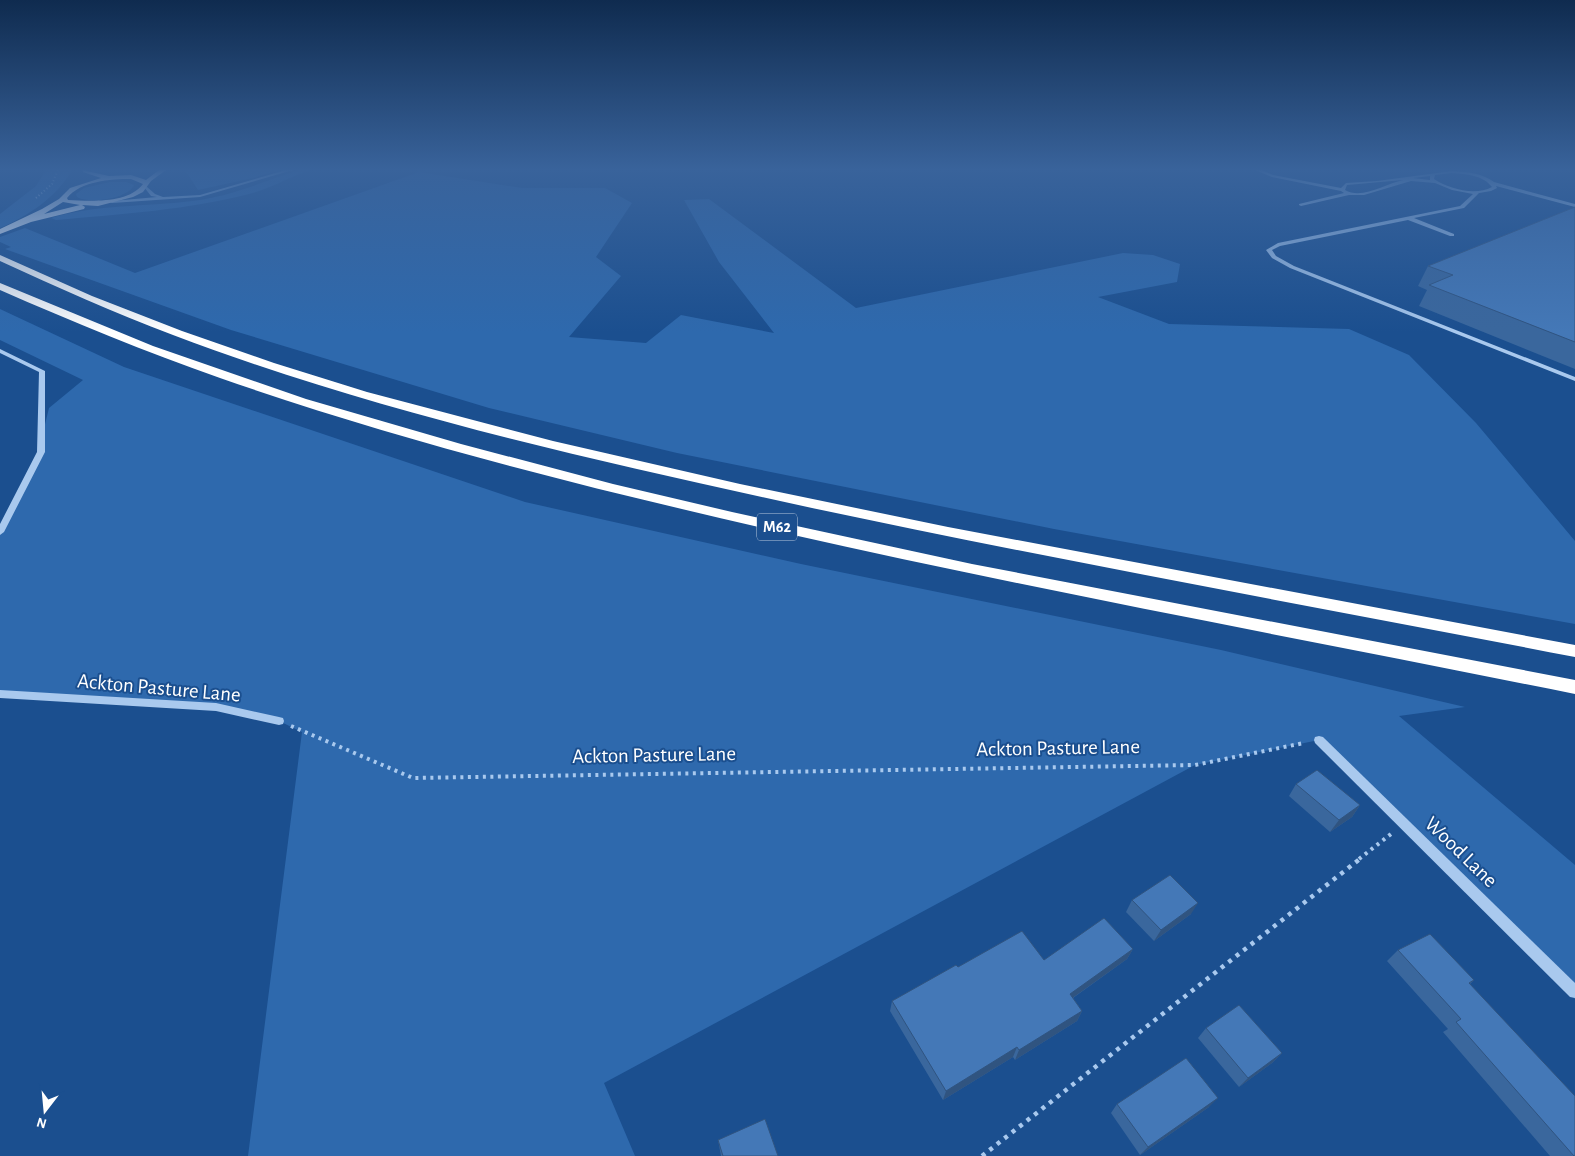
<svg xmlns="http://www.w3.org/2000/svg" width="1575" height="1156" font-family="'Alegreya Sans',sans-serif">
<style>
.green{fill:#2e69ad}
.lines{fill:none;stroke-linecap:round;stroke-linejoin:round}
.path-far2{stroke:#a9c9ee;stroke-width:2;stroke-dasharray:1 2.5;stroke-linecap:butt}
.path-far1{stroke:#a9c9ee;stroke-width:4;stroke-dasharray:3 4.5;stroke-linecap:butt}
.path{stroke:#a9c9ee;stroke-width:4.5;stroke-dasharray:4 5.5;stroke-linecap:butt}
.minor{fill:#a9c9ee;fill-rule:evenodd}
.major{fill:#f0f6ff;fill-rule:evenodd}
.highway{fill:#fff;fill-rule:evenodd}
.wall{fill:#3a679d}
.shaded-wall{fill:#305480}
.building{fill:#4478b7;stroke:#305480}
.labels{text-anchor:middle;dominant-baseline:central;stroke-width:4;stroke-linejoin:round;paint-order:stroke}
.shield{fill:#1b4f8f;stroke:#bbcadd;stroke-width:1}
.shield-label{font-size:16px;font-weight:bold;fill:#fff}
.near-street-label{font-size:21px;fill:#fff;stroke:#1b4f8f}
</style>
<rect width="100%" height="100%" fill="#1b4f8f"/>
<g class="green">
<path d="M46,170H72C57,197 28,216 0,228V214L36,186Z"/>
<polygon points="185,170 279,170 253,178 198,190"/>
<path d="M298,170H310C290,177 273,187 253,193C189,210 121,214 56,220L51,218C98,204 144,207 192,201C228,197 263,182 298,170Z"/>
<polygon points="419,172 522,188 605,188 632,203 596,257 621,276 569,337 646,343 681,315 774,333 719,262 684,200 709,199 856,308 1123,253 1153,255 1180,264 1177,282 1098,297 1169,324 1349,329 1409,355 1476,423 1575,541 1575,624 1054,529 677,453 489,408 231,330 5,249 11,247 0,242 0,237 25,228 135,273"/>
<path d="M110,182H126L134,185C128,199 89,204 77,197L76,194L84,188Z"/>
<polygon points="0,309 124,367 525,502 801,564 1221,650 1465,707 1399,716 1575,865 1575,999 1319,740 1195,765 604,1083 635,1156 248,1156 302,732 279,721 216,707 0,693 0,535 36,461 49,408 83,380 0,340"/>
</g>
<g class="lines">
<polyline class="path-far2" points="36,198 52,184 58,170"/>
<g class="path-far1">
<polyline points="291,726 413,778 1195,765 1304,743"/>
<polyline points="1359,859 1391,834"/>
</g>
<polyline class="path" points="982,1156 1361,858"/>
<g class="minor">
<polygon points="286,170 293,170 200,197 112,203 110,202 112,201 157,197 151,196 144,187 146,186 155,194 163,197 200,195"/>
<path d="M1255,170H1261L1273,175L1341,188L1346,183L1377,181L1452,171C1467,172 1482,173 1494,182L1575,204V207L1496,186L1497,188L1491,191L1479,193L1464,208L1414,218L1454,234V236H1450L1408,220L1280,246L1272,250L1276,256L1294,266L1575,377V381L1290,268L1272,258L1266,250L1278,243L1460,206L1473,194L1452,190L1435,183L1411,181L1364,195H1349L1301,206L1299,205V204L1344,193L1341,191L1272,177ZM1452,173C1466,174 1483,175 1492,187C1475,196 1449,189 1434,179L1435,175ZM1430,176V180L1413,178ZM1403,180C1385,184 1362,200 1345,190L1347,185Z"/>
<polygon points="0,349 45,371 45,452 4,532 0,535 0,524 37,452 39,372 0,353"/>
<polygon points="0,690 216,703 279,717 283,718 284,721 283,724 279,725 216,711 0,698"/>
<polygon points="1319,736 1323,737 1575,983 1575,998 1570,997 1315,743 1314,740 1315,737"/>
</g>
<path class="major" d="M82,170L109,176L131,175L146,180L159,170H166L151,181L143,192L133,197L98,206L82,205L85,207L84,209L31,222L0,234V229L42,209L59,199L70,188L101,178L83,172ZM131,179L143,184C128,204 90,201 68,200L67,198C81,181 110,179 131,179ZM63,202L80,205L44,214Z"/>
<g class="highway">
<path d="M0,255L92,296L182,331L274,363L367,392L553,441L740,484L948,527L1575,645V657C1321,608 1066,562 812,508C597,461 379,413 173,335C114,313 57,287 0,261Z"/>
<path d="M0,283L153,346L306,399L461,444L613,484L732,512L972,564L1575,680V694C1313,641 1050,593 789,534C597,490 406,443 220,378C146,352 73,322 0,290Z"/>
</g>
</g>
<g class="wall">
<polygon points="1575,207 1575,369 1419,306 1427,290 1418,286 1428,266"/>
<polygon points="1296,784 1360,805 1352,817 1330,832 1289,796"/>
<polygon points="1132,900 1191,914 1154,941 1126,912"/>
<polygon points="1133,949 1127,959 1073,998 1082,1011 1077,1021 1015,1060 1013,1057 943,1100 890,1011 892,1001 1044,960"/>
<polygon points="1398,950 1474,980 1470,984 1575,1156 1550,1156 1443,1032 1448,1029 1387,961"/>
<polygon points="1206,1028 1282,1053 1272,1063 1239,1087 1198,1038"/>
<polygon points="1117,1104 1209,1107 1140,1155 1111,1113"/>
<polygon points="718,1140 778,1156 721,1156"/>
</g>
<g class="shaded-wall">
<polygon points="1360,805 1352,817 1330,832 1339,820"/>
<polygon points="1198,903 1191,914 1154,941 1161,930"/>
<polygon points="1133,949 1127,959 1064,1004 1070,994"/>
<polygon points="1082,1011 1077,1021 1015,1060 1019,1050"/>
<polygon points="1017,1047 1013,1057 943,1100 946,1091"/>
<polygon points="1282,1053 1272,1063 1239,1087 1248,1078"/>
<polygon points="1218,1098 1209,1107 1140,1155 1148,1147"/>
</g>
<g class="building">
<polygon points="1575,207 1575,342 1429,285 1453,275 1428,266"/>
<polygon points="1317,770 1360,805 1339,820 1296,784"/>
<polygon points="1170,875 1198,903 1161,930 1132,900"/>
<polygon points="1104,918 1133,949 1070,994 1082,1011 1019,1050 1017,1047 946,1091 892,1001 956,965 958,967 1022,931 1044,960"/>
<polygon points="1430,934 1474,980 1469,983 1575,1096 1575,1156 1574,1156 1456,1022 1461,1019 1398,950"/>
<polygon points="1239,1005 1282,1053 1248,1078 1206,1028"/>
<polygon points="1186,1058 1218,1098 1148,1147 1117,1104"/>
<polygon points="765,1119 778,1156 723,1156 718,1140"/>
</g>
<linearGradient id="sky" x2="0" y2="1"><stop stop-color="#0f2b4f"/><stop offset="0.51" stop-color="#39639b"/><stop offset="1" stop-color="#39639b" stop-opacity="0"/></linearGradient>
<rect width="1575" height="332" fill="url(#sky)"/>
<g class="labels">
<rect class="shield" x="757" y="513.5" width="40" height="27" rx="4"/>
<g class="shield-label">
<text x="777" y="527">M62</text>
</g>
<g class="near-street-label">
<text transform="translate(159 688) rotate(5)">Ackton Pasture Lane</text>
<text transform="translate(1058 748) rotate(-1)">Ackton Pasture Lane</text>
<text transform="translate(654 755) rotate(-1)">Ackton Pasture Lane</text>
<text transform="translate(1461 852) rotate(44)">Wood Lane</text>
</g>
</g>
<g transform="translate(45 1111) rotate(196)" stroke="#1b4f8f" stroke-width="4" paint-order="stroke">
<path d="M0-4L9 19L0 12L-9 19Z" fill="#ffffff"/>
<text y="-8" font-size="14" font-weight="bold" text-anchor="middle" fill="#ffffff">N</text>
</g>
</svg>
